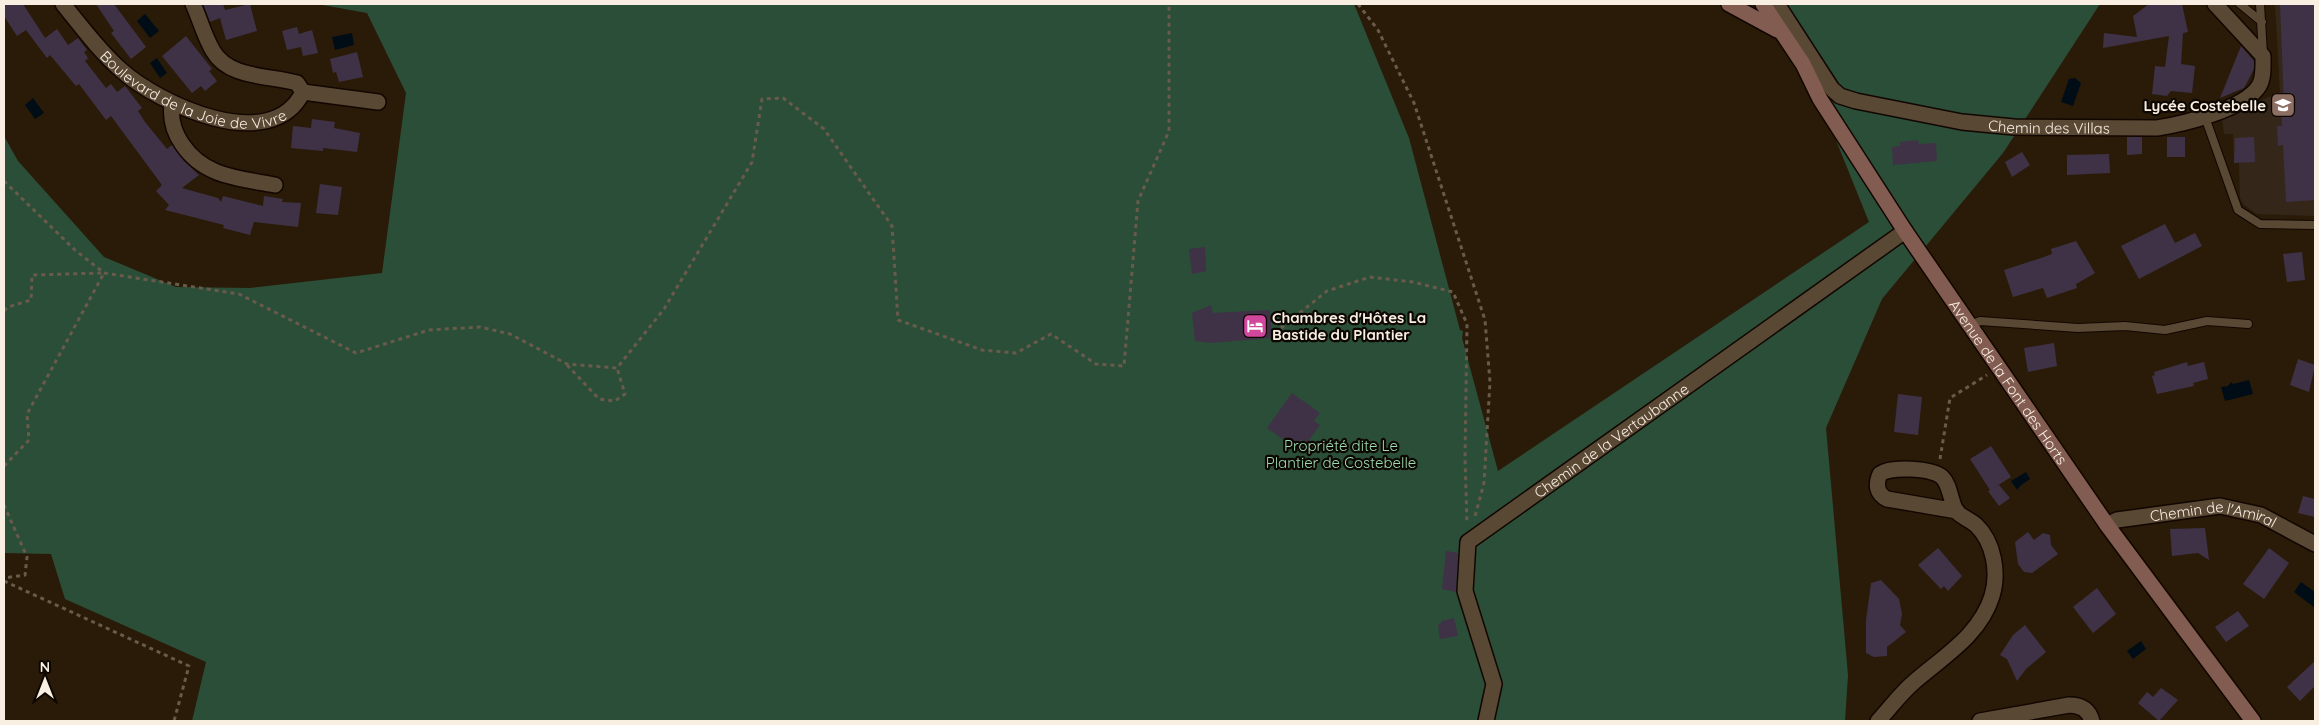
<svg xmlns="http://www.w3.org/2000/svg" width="2319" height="725" font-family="Quicksand,sans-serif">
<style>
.education{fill:#34271a}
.green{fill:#2b4e38}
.water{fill:#000d17}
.building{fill:#3f3246}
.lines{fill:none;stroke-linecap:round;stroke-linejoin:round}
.service-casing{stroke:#120600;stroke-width:10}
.minor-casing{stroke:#120600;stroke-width:18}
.secondary-casing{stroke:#120600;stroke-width:18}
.path{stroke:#695b4b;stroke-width:3;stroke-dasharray:4 4;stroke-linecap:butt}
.service{stroke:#594834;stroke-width:8}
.minor{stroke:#594834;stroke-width:15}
.secondary{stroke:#825c51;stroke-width:15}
.labels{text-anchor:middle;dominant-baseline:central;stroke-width:4.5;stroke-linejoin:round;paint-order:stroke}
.street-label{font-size:15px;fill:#f8eee2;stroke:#0d0702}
.poi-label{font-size:15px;font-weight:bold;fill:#f8eee2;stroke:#0d0702;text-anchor:end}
.park-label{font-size:15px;fill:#9cdcb0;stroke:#0d0702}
</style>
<rect width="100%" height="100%" fill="#2a1b08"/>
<polygon class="education" points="2275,4 2315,4 2315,216 2257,214 2244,205 2240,198 2239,163 2234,163 2233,134 2224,134 2222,118 2280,92"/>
<polygon class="green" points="317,4 1354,4 1409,138 1460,330 1463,331 1462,338 1498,471 1869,222 1781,4 2100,4 2003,153 1882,299 1826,428 1848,675 1845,721 192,721 206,662 65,599 51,554 4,553 4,136 18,161 104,257 176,287 250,288 382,273 406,93 367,13"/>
<g class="water">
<polygon points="145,14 159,31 150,38 137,21"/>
<polygon points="352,33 354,45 335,50 332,37"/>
<polygon points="157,58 167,73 160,78 150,63"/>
<polygon points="2075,78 2081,83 2073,106 2061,102 2069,79"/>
<polygon points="33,98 44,113 35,119 25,105"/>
<polygon points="2249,380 2253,394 2225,401 2221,387 2228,386 2231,382 2233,384"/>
<polygon points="2026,472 2030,479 2020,486 2017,490 2011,481"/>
<polygon points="2301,582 2315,592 2315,608 2294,592"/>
<polygon points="2141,641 2146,649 2133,659 2127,651"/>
</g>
<g class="building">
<polygon points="4,4 23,4 45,38 57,29 68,45 78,38 87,50 84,52 88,58 85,61 106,88 111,84 117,92 125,86 142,108 138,111 145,122 167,149 172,145 184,161 199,175 182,188 218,198 221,202 223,196 263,206 264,196 283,199 282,202 301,203 298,227 254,222 250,235 223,228 224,225 165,210 169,205 156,191 162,185 111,116 106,120 79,84 76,86 50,55 47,58 26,30 17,36 4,16"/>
<polygon points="96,4 114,4 146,47 131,59 111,33 114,31"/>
<polygon points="203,4 223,4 225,10 250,4 257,31 226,40 220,18 210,22"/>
<polygon points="2149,4 2182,4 2188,32 2183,33 2181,64 2195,66 2192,93 2171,91 2167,96 2152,94 2155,66 2165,67 2169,36 2103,48 2104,33 2137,37 2133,16"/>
<polygon points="2280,4 2315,4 2315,200 2286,202 2283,145 2278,146 2277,126 2282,126 2281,99 2284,104"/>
<polygon points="297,27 299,34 312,30 318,53 303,56 301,47 287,50 282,31"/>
<polygon points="186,36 212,69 209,71 217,81 205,91 201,86 192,93 162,56"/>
<polygon points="2241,46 2254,61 2254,69 2244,88 2220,98"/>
<polygon points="357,52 363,77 339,82 336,72 333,73 330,59"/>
<polygon points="312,119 335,122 334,128 360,133 357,152 323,148 323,151 291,148 293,126 311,128"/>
<polygon points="2127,137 2142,137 2142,154 2127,155"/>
<rect x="2167" y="137" width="18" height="20"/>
<polygon points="2254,137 2255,162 2234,163 2235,138"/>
<polygon points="1918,140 1919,144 1936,143 1937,161 1893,165 1892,147 1900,146 1900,142"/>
<polygon points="2022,152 2030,165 2012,177 2005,162"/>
<polygon points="2109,154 2110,173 2067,175 2067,155"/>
<polygon points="320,184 342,187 338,215 316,213"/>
<polygon points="2165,224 2175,243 2195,233 2202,246 2139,279 2121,246"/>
<polygon points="2076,241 2095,273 2076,284 2077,288 2047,298 2043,288 2013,297 2004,270 2041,258 2052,254 2051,249"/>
<polygon points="1205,247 1206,271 1192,274 1189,249"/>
<polygon points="2302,252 2305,280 2287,282 2283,254"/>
<polygon points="1211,305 1213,313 1270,310 1272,338 1210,343 1195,341 1192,313"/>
<polygon points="2054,343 2057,366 2028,372 2024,348"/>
<polygon points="2298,359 2315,365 2309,392 2290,385"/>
<polygon points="2187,362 2188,366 2204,362 2208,379 2193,383 2194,386 2157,394 2152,376 2155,375 2154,372"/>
<polygon points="1292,393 1320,413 1314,421 1320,425 1307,443 1301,439 1295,448 1267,428"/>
<polygon points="1898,394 1922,397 1918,435 1894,432"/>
<polygon points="1991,446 2011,477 1992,489 1999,485 2010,498 1999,506 1988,491 1990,490 1970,459"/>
<polygon points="2303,496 2315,499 2315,517 2298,513"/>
<polygon points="2205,528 2209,560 2198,553 2172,556 2170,529"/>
<polygon points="2028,532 2034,540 2043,533 2050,535 2051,545 2058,554 2032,573 2024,572 2018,564 2015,542"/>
<polygon points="1938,548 1962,576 1948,591 1944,586 1941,589 1918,565"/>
<polygon points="2269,548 2289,563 2264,599 2243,584"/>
<polygon points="1446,551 1458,553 1456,592 1442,589"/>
<polygon points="1881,580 1899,599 1902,614 1900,625 1906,632 1887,647 1887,656 1874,657 1866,653 1866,620 1871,583"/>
<polygon points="2097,588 2116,614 2093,633 2073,607"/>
<polygon points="2238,611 2249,626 2226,642 2215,627"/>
<polygon points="1454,618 1458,636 1440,639 1438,625 1441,623 1441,621"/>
<polygon points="2025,625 2046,652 2026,669 2017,681 2007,659 2000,655 2013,635"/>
<polygon points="2315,661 2315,686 2300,701 2287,687"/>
<polygon points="2161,688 2178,700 2159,721 2138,703 2147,692 2153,697"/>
</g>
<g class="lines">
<defs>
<g id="service">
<polyline points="2240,4 2262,22"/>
<polyline points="2260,4 2263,54"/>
<polyline points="2205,117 2238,210 2260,224 2315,225"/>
<polyline points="1971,325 1980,321 2078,328 2125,326 2165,330 2207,321 2248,324"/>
</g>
<g id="minor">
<path id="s1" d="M63,4C81,26 99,51 121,70C159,104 271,157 303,92L297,83C270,75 229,79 213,51C204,36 200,19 193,4"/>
<path id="s2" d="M1777,4L1832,89L1840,96L1856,101L1962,122L2014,127L2157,128C2183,124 2245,109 2259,86C2264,78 2263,65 2263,56L2215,4"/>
<polyline points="303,92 378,102"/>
<path d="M172,104C170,119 173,131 182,144C204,177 238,178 275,185"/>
<path id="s3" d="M2107,525L2117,520L2220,506L2261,515L2315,544"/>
<path id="s4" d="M1486,721L1494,684L1465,591L1468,542L1905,231"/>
<path d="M1878,721C1890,708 1901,693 1914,682C1944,656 1980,635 1992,596C1999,573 1994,542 1976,525C1970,520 1962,517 1957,512C1950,502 1951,486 1942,477C1931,468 1891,466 1880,474C1875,485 1877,494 1887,499L1957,511"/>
<path d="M1980,721L2069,705C2081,705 2089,710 2092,721"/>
</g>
<g id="secondary">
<polyline points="1729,4 1777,30"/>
<path id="s5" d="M1763,4L1803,64L1820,99L1905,231L2107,525L2253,721"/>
</g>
</defs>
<use href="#service" class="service-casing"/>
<use href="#minor" class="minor-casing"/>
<use href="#secondary" class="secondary-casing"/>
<g class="path">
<polyline points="1358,4 1378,30 1414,103 1485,320 1490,382 1484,483 1474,520"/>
<polyline points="4,181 75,250 104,273 239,294 356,353 429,330 480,327 510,334 567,364 617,368 664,309 752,162 762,99 783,98 824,129 892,226 898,320 982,350 1016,353 1051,334 1096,364 1124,366 1138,201 1169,131 1169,4"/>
<polyline points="4,311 8,307 31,300 32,275 103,273"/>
<polyline points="1281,328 1327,291 1370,277 1413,282 1453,292 1467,324 1465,458 1467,524"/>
<polyline points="567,365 599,399 615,401 625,394 617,368"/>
<polyline points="1940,459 1950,398 1987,375"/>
<polyline points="4,466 29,440 27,414 104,273"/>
<polyline points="4,505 27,557 25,575 4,578"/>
<polyline points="4,581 189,666 174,721"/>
</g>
<use href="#service" class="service"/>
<use href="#minor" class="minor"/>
<use href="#secondary" class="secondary"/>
</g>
<defs>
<symbol id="school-square" viewBox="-11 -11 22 22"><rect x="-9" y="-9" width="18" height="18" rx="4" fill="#8d6e63" stroke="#0d0702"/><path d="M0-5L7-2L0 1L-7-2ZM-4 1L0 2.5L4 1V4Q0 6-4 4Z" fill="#fff"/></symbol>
<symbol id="hotel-square" viewBox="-11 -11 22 22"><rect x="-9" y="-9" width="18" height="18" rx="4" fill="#d1479c" stroke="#0d0702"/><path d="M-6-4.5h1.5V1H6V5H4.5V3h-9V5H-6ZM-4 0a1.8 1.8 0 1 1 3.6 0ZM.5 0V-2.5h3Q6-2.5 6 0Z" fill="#fff"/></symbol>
</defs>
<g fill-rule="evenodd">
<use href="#school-square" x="2269" y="91" width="28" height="28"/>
<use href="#hotel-square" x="1241" y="312" width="28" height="28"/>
</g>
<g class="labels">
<g class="street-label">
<text stroke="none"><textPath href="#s1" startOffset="165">Boulevard de la Joie de Vivre</textPath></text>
<text stroke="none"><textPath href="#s2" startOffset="324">Chemin des Villas</textPath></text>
<text stroke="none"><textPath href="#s5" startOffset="451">Avenue de la Font des Horts</textPath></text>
<text stroke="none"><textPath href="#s4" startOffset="360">Chemin de la Vertaubanne</textPath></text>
<text stroke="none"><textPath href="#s3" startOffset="109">Chemin de l'Amiral</textPath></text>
</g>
<g class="poi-label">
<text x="2266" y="105">Lycée Costebelle</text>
<text x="1272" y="317" text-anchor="start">Chambres d'Hôtes La<tspan x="1272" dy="17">Bastide du Plantier</tspan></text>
</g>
<g class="park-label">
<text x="1341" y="445">Propriété dite Le<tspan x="1341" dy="17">Plantier de Costebelle</tspan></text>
</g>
</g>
<rect width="2319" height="725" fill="none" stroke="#f8eee2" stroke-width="10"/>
<g transform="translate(45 680)" stroke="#0d0702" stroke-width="4" paint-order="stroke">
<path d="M0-4L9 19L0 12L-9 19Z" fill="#f8eee2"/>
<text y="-8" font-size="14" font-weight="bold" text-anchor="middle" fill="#f8eee2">N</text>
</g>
</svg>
